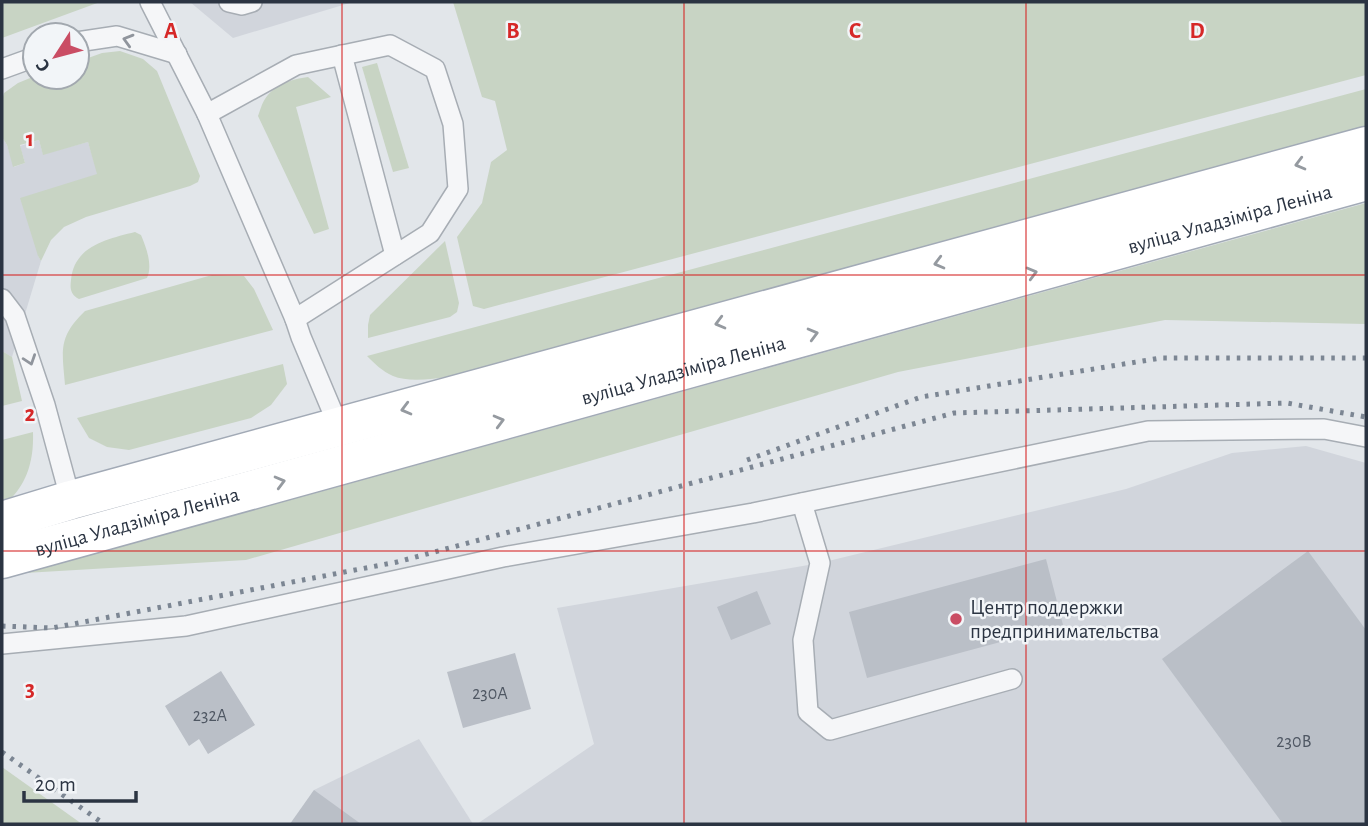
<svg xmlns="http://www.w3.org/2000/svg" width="1368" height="826" font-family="'Alegreya Sans',sans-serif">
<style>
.built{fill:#d1d5dc}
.green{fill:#c8d4c4}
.building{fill:#babfc7}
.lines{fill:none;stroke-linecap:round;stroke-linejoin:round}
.service-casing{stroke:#a7adb4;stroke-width:22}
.primary-casing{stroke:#a2aab6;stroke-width:41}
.service{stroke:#f5f6f8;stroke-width:19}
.primary{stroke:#fff;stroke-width:38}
.rail{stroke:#7c8693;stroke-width:5;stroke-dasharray:3.5 7;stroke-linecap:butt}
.oneway{stroke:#90959d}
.oneway2{stroke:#959aa0}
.grid{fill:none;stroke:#d62828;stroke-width:2;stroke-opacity:0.55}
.poi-dot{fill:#ca4d64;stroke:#f2f5f8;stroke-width:2.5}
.labels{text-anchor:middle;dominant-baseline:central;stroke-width:5;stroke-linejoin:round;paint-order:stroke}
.number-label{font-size:18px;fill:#4f5763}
.street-label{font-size:21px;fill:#2b3442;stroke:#f2f5f8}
.poi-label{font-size:21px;fill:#2b3442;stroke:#f2f5f8;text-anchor:start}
.grid-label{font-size:23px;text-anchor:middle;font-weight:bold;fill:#d62828;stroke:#f2f5f8;stroke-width:5;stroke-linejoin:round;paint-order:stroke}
</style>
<rect width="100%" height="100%" fill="#e2e6ea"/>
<g class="built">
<polygon points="190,2 353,2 233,38"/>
<polygon points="2,137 7,145 14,167 25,163 20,146 39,140 43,154 88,142 98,174 38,256 41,261 12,357 2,351"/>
<polygon points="1306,446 1366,463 1366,824 477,824 594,744 557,608 820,563 1126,489 1232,453"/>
<polygon points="419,739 473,824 290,824 314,790"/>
</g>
<g class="green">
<polygon points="2,2 100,2 2,38"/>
<polygon points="453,2 1366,2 1366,75 484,309 473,306 457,237 482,203 491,162 507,150 495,101 482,97"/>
<polygon points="120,51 143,59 157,71 200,176 198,182 190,186 86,217 64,227 51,240 41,261 38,256 20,198 97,174 88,142 43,155 39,140 20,145 25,163 13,167 7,145 2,137 2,101 4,93 18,83 35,76 77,77 77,62 102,53"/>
<polygon points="377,63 409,168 393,172 362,67"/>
<path d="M308,77L331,97L296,107L329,229L314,234L258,116C260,111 262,103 265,99C275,84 292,79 308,77Z"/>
<path d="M1366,89V135L480,372C457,375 414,385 393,376C382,371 375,364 367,356Z"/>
<polygon points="1366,203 1366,324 1165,320 898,372 246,560 25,573"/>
<path d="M135,232L141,235C146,247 153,265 147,278L79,299C70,294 70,288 71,280C74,246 107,239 135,232Z"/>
<polygon points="445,241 459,303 457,312 450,317 368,338 368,325 370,315"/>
<path d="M212,275L244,276L254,289L273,330L65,385C62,350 58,337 85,311Z"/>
<polygon points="2,351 12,357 22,401 2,406"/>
<polygon points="283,364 287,384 271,405 251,418 129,450 107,447 89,438 77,418"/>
<path d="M33,432C34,463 26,487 2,507V440Z"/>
<polygon points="2,767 82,824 2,824"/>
</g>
<g class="building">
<polygon points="1308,551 1366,630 1366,824 1283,824 1162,659"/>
<polygon points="1046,559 1063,625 867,678 849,612"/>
<polygon points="757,591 771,624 731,640 717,607"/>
<polygon points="515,653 531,709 463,728 447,672"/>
<polygon points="221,671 255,725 208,754 199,739 189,746 165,706"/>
<polygon points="314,790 361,824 290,824"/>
</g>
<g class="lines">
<defs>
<g id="service">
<polyline points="150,2 207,114 295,319 301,337 341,432"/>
<polyline points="229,2 242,5 252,2"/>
<polyline points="77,42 117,36 177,54"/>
<polyline points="342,55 395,255"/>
<polyline points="2,69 35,57"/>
<polyline points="207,114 296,65 390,45 435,69 453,124 458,189 430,233 295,319"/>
<polyline points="2,299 15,316 45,405 72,505"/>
<polyline points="802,503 820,563 803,640 808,712 830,730 1012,679"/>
<polyline points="2,644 186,626 503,557 753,513 1148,431 1324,429 1366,437"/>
</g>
<g id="primary">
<polyline points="2,521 71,500 1366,146"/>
<path id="s1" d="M2,559L1366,181"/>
</g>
</defs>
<use href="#service" class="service-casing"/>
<use href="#primary" class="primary-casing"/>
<use href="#service" class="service"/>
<use href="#primary" class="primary"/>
<g class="rail">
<polyline points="747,460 921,397 1161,358 1366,358"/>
<polyline points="2,626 52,628 397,562 954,413 1287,403 1366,417"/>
<polyline points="2,752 104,824"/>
</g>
</g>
<defs><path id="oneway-chevron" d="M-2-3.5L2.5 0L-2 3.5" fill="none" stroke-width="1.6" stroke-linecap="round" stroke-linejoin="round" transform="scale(1.75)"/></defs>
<g class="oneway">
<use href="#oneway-chevron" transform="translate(128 40) rotate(-164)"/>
<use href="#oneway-chevron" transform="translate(30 360) rotate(71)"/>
</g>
<g class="oneway2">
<use href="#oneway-chevron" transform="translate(1300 164) rotate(165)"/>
<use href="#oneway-chevron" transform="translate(939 263) rotate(165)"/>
<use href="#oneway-chevron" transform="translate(1032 273) rotate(-15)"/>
<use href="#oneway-chevron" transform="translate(720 323) rotate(165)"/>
<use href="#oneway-chevron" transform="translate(813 334) rotate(-15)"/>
<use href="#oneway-chevron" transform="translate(406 409) rotate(165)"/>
<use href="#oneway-chevron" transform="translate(499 421) rotate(-15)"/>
<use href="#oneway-chevron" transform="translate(280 482) rotate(-15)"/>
</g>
<path class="grid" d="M342,2V824M684,2V824M1026,2V824M2,275H1366M2,551H1366"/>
<circle class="poi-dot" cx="956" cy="619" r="7"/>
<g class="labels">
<g class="number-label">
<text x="490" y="694">230А</text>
<text x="210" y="716">232А</text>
<text x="1294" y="742">230В</text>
</g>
<g class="street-label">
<text stroke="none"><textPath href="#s1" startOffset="1274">вуліца Уладзіміра Леніна</textPath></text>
<text stroke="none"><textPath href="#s1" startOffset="707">вуліца Уладзіміра Леніна</textPath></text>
<text stroke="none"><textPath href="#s1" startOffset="140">вуліца Уладзіміра Леніна</textPath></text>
</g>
<g class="poi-label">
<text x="970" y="607">Центр поддержки<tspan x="970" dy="24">предпринимательства</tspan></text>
</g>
</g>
<g class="grid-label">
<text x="171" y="38">A</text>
<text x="513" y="38">B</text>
<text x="855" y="38">C</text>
<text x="1197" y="38">D</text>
<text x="30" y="146">1</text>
<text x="30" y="421">2</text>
<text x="30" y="696">3</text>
</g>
<rect width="1368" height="826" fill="none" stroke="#2b3442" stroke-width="7"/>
<g transform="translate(56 56) rotate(234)"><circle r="33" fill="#f2f5f8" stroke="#a2a8af" stroke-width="2"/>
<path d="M0-5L12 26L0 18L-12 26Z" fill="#ca4d64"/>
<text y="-10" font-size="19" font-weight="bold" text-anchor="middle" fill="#2b3442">С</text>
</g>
<path d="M24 791v10h112v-10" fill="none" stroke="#2b3442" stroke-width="3.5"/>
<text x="35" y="791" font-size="21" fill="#2b3442" stroke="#f2f5f8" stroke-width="5" paint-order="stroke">20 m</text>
</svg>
